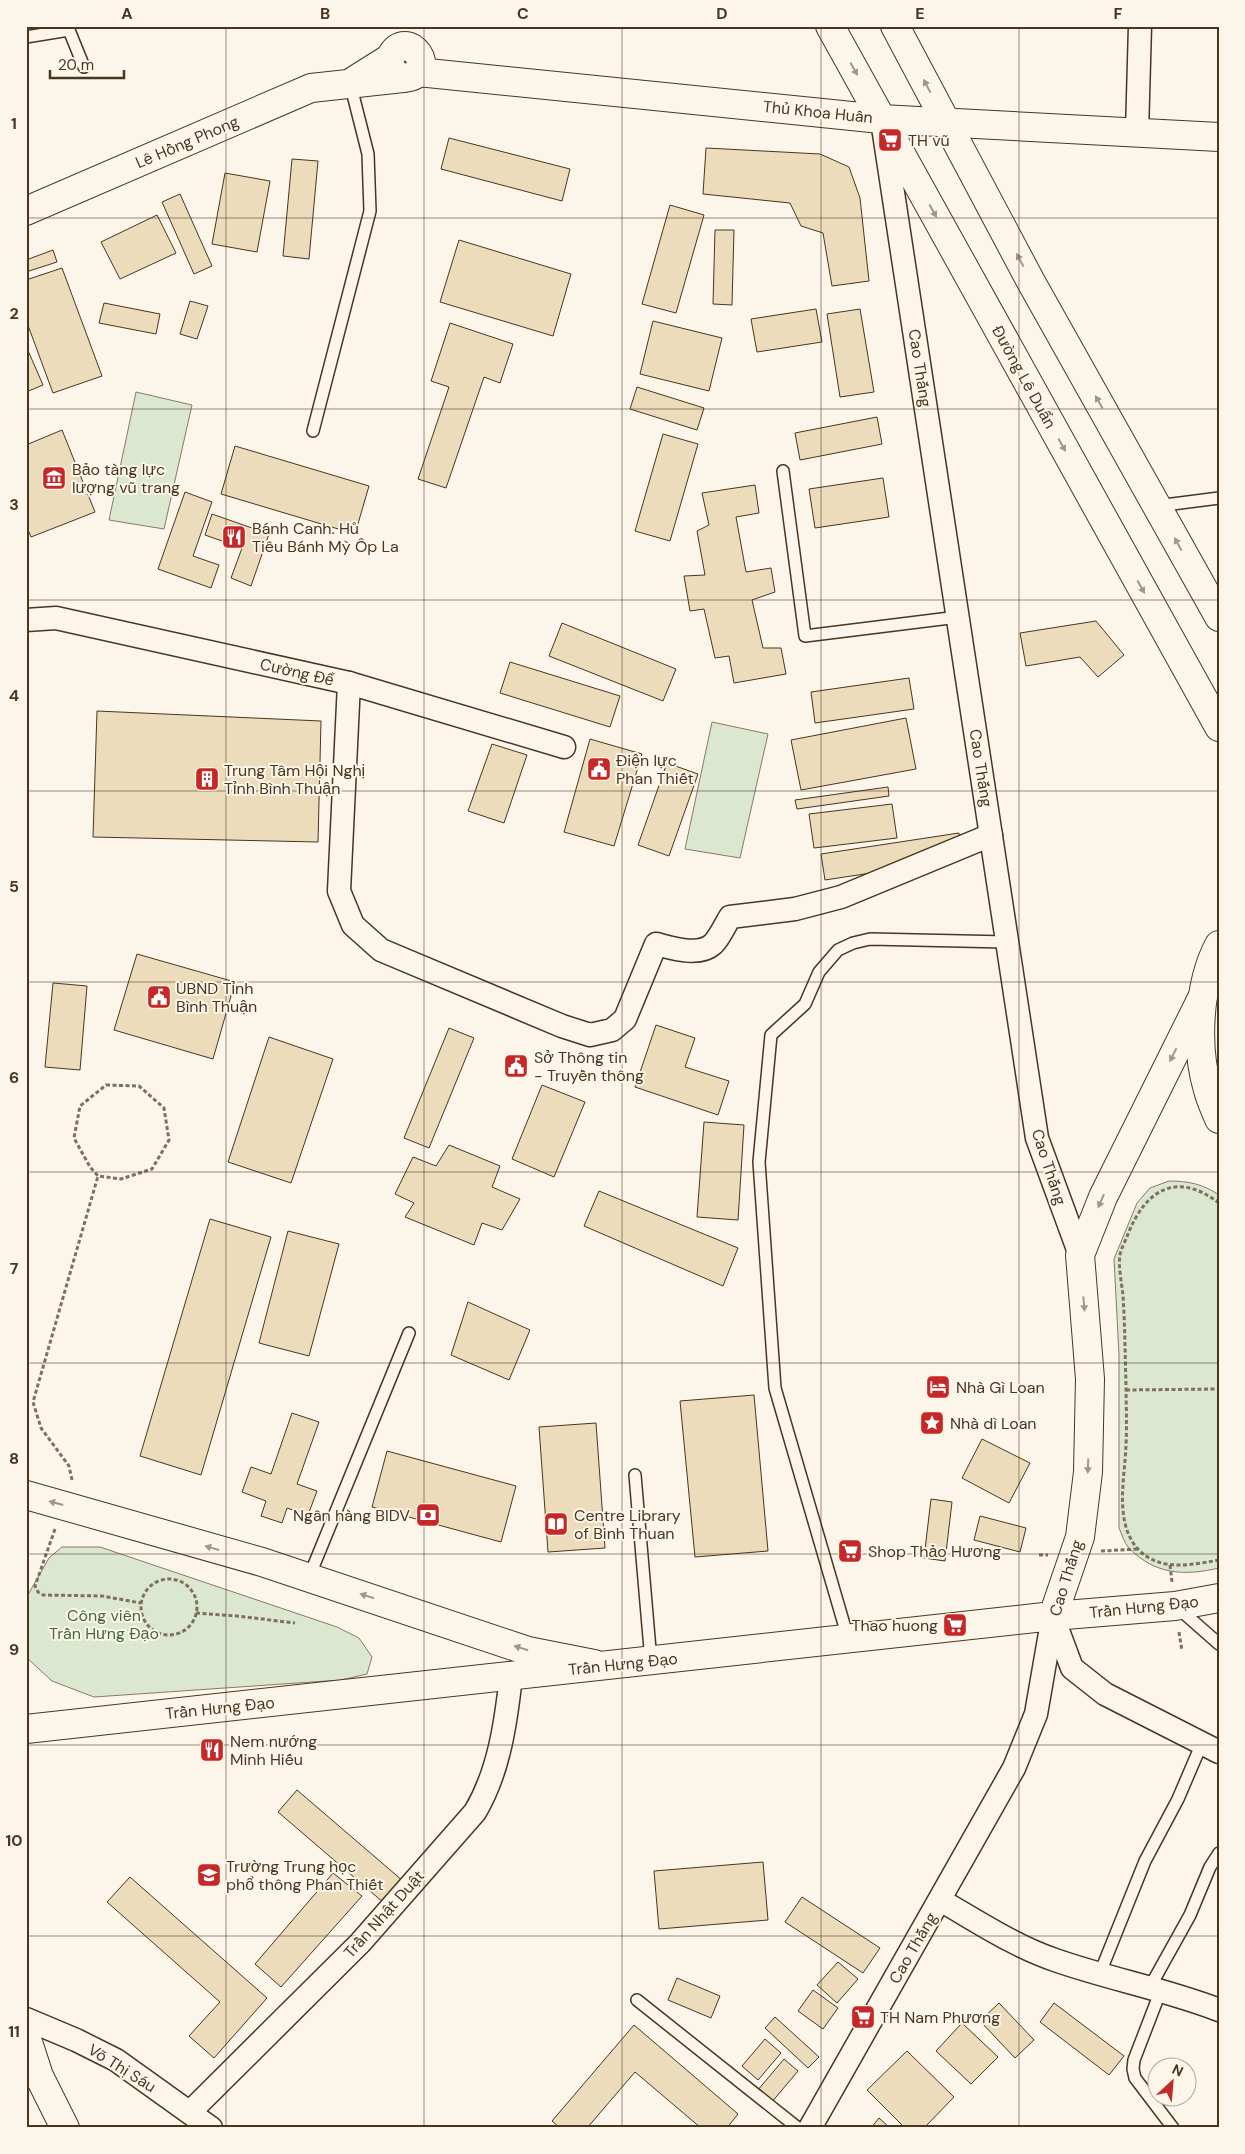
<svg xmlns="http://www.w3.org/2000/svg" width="1245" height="2154" font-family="'DM Sans',sans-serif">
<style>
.green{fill:#dce7d0;stroke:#887966}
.building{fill:#ecdcbc;stroke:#4a3520}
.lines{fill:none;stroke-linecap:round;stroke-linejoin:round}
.service-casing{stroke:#4a3520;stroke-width:14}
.minor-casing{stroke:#4a3520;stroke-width:25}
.tertiary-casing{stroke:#4a3520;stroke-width:30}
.secondary-casing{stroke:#4a3520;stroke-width:30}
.primary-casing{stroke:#4a3520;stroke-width:30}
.path{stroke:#7f6f5c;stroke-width:3;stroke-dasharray:4 2.5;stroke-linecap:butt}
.service{stroke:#fbf6e9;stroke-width:11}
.minor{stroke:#fbf6e9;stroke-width:22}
.tertiary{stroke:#fbf6e9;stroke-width:28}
.secondary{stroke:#fbf6e9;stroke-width:28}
.primary{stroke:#fbf6e9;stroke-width:28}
.oneway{fill:#a29684}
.grid{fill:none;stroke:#4a3520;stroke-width:1;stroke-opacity:0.55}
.labels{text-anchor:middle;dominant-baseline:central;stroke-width:4;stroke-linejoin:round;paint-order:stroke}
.street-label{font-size:16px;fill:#4a3520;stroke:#fbf6e9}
.poi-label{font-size:16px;fill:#4a3520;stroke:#fbf6e9;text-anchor:start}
.park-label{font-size:16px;fill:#436837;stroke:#fbf6e9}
.neatline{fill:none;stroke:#4a3520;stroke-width:2}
.grid-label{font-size:16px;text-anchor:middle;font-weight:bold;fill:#4a3520}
</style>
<rect width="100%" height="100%" fill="#fbf6e9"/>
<g class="green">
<polygon points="136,392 192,405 164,529 109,520"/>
<polygon points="712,722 768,734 740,858 685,849"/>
<path d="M1169,1181C1188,1181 1203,1184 1219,1195V1568C1185,1576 1155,1575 1129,1548C1124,1543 1122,1534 1119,1528V1355L1114,1259L1137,1203L1150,1188Z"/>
<polygon points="62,1547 100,1547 337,1627 359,1638 372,1657 367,1674 341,1680 94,1697 52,1681 26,1657 26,1602 29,1593 49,1558"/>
</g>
<g class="building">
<polygon points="449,138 570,169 562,201 441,169"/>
<polygon points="706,148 820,154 849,167 860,198 869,281 832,286 823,233 801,226 790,203 703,194"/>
<polygon points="292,159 318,161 309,259 283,256"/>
<polygon points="225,173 270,181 257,252 212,244"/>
<polygon points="180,194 212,266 194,274 162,202"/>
<polygon points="670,205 704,215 676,313 642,304"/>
<polygon points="157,215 176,253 120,279 101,242"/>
<polygon points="715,230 734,230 732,305 713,304"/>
<polygon points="459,240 571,274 553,336 440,302"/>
<polygon points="53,250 57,262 26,272 26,260"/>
<polygon points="62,268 102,376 53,393 26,320 26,280"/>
<polygon points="190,301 208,306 197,339 180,334"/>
<polygon points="104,303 160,314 156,334 99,323"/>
<polygon points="816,309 822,342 757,352 751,319"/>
<polygon points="860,309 874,392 840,397 827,314"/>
<polygon points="653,321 722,338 709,391 640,374"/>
<polygon points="450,323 513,344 500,383 484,377 446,488 418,479 449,387 431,381"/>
<polygon points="26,346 43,385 26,392"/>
<polygon points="637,387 704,408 697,430 630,409"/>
<polygon points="877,417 882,444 800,460 795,433"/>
<polygon points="62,430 95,512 31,537 26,525 26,445"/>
<polygon points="663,434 698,444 670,541 635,531"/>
<polygon points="235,446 369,486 355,534 221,494"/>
<polygon points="883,478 889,517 815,528 809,489"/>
<polygon points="755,485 759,513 736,517 746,572 771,568 775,592 752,600 763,648 781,648 786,674 734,683 729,656 715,658 704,609 690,611 684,576 705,575 697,531 709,525 702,493"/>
<polygon points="185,492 212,502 193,556 219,565 211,588 158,569"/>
<polygon points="212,514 269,534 251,586 231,578 242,548 205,535"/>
<polygon points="1096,621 1124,655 1098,677 1080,657 1026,666 1020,633"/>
<polygon points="562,623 676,669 663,701 549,656"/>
<polygon points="510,662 620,696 610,727 500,693"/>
<polygon points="909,678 914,709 815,723 811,692"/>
<polygon points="97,711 321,721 318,842 93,837"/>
<polygon points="906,718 916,769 801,790 791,740"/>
<polygon points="590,739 642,754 614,846 564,832"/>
<polygon points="492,744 527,755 504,823 468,811"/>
<polygon points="667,763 698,774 669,856 638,845"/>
<polygon points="888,787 889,796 797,809 795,800"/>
<polygon points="892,804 897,838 814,848 809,814"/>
<polygon points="959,833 963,859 825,880 821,854"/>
<polygon points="137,954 235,982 213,1059 114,1030"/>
<polygon points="53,983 87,986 80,1070 45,1067"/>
<polygon points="656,1025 695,1038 685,1067 729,1081 718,1115 635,1087"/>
<polygon points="449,1028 474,1038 429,1148 404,1138"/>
<polygon points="269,1037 333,1059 291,1183 228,1162"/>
<polygon points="542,1085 585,1102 554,1177 512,1159"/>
<polygon points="704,1122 744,1125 738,1220 697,1217"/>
<polygon points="449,1145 500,1166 492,1187 520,1199 502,1230 482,1223 474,1245 405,1217 414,1203 395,1194 413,1157 436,1166"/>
<polygon points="599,1191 738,1248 723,1286 584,1226"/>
<polygon points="210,1219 271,1237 201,1475 140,1456"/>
<polygon points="288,1231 339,1244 309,1356 259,1343"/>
<polygon points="468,1302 530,1330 509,1380 451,1355"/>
<polygon points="754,1395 768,1551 695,1557 680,1401"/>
<polygon points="292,1413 319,1422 297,1484 317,1491 308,1515 287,1508 282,1523 261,1516 266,1501 242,1492 251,1467 271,1474"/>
<polygon points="596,1423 605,1548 548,1552 539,1427"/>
<polygon points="982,1439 1030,1463 1009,1503 962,1478"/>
<polygon points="387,1451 516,1486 501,1542 372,1507"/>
<polygon points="931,1499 952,1502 945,1561 924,1558"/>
<polygon points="980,1516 1026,1528 1020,1552 974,1540"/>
<polygon points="297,1790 403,1881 384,1903 278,1812"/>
<polygon points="763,1862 768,1920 659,1929 654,1871"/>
<polygon points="333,1873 362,1896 281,1987 255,1964"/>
<polygon points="130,1877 267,1998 214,2058 189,2036 220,2002 107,1902"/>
<polygon points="802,1897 880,1948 863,1973 785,1922"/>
<polygon points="838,1962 858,1979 837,2003 817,1985"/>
<polygon points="677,1978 720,1996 711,2018 668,2000"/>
<polygon points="813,1990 838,2008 823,2029 798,2011"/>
<polygon points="999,2003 1034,2040 1015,2058 980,2021"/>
<polygon points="1054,2003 1124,2056 1109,2075 1040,2022"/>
<polygon points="775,2017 819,2057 808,2068 765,2028"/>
<polygon points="962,2023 998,2057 971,2084 936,2051"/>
<polygon points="634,2025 738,2114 727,2128 701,2128 635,2072 587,2128 560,2128 552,2121"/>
<polygon points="765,2039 781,2053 758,2080 742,2066"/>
<polygon points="907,2051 954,2097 924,2128 905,2128 867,2090"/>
<polygon points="784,2059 798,2071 771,2103 757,2091"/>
<polygon points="879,2118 890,2128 871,2128"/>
</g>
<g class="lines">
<defs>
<g id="service">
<polyline points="26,37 69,30 84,67"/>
<polyline points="313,431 370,211 368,154 350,83"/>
<polyline points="783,471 805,636 958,617"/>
<polyline points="1157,506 1219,498"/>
<polyline points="635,1475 651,1661"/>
<polyline points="309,1577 409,1333"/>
<polyline points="1177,1607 1219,1644"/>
<polyline points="848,1638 775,1388 759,1162 771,1035 805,1004 819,972 838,950 853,943 870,939 1007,942"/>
<polyline points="1100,1973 1145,1861 1178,1799 1202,1743"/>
<polyline points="1150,1987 1190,1915 1210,1867 1219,1853"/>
<polyline points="1161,1990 1134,2060 1133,2069 1135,2078 1173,2128"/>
<polyline points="637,2000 798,2128"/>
</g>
<g id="minor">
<polyline points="883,127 1037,1138 1080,1255"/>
<polyline points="1137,132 1140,26"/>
<polyline points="26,620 56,618 349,683 564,747"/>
<path d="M349,683L339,891L353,925L381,950L562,1026L590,1035L612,1030L625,1019L656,944C672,948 699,957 713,944C720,937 725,925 730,917L795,909L841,897L991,835"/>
<polyline points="1053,1617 1072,1668 1105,1694 1219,1752"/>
<path d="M940,1900C977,1921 1014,1946 1055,1960C1109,1979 1165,1989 1219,2010"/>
<polyline points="26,2019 76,2040 116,2060 211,2128"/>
<path d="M190,2112L360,1943L475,1812C499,1772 506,1722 511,1676"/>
<polyline points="810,2128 1014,1768 1036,1714 1053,1616"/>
</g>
<g id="tertiary">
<polyline points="26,1495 262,1562 528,1651 594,1664"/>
<polyline points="26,2036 39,2076 65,2128"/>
</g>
<g id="secondary">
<polyline points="830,26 1219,727"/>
<polyline points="895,26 1030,280 1219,617"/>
<polyline points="418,72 881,119 1219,137"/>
<path d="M355,80L390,58C407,23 443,75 403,78C393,74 389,68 390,58"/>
<polyline points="26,211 311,88 403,78"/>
</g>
<g id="primary">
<path d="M1219,945C1198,984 1195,1048 1208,1090C1210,1099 1215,1109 1219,1119"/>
<polyline points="1053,1616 1080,1537 1088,1472 1090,1379 1080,1255 1103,1197 1203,996"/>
<polyline points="26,1729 1053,1616 1175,1606 1219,1598"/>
</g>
</defs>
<use href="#service" class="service-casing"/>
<use href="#minor" class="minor-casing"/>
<use href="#tertiary" class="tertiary-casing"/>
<use href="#secondary" class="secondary-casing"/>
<use href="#primary" class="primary-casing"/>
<g class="path">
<polygon points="106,1085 139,1086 164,1108 169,1140 152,1169 121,1179 98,1176 90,1167 74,1138 80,1106"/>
<path d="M1219,1203C1177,1171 1146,1189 1128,1234C1126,1240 1121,1248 1120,1255C1118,1267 1122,1284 1123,1296C1125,1326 1125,1355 1126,1384C1126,1404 1127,1424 1126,1445C1125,1477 1114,1521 1137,1548C1158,1572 1191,1565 1219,1560"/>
<polyline points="1126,1390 1219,1389"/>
<polyline points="72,1480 69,1466 41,1428 33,1402 98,1176"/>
<polyline points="55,1529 35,1586 38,1592 43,1595 102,1596 141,1603"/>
<polyline points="1101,1551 1138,1549"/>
<polyline points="1039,1555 1048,1555"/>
<polyline points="1170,1565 1172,1582"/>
<circle cx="169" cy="1607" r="28"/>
<polyline points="196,1613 237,1616 295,1623"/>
<polyline points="1179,1632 1182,1651"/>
</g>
<use href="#service" class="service"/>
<use href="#minor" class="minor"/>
<use href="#tertiary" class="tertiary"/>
<use href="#secondary" class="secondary"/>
<use href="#primary" class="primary"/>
</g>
<defs><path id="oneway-solid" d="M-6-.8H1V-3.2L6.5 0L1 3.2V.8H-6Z" transform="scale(1.25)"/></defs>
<g class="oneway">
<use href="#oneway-solid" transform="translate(854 69) rotate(61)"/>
<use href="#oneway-solid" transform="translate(927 86) rotate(-118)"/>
<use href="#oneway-solid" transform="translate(933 211) rotate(61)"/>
<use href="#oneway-solid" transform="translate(1020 260) rotate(-118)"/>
<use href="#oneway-solid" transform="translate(1099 402) rotate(-119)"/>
<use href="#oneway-solid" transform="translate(1062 445) rotate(61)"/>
<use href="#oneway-solid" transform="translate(1178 544) rotate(-119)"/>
<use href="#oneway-solid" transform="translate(1141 587) rotate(61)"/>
<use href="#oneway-solid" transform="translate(1173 1055) rotate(117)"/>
<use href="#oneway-solid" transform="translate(1101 1201) rotate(113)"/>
<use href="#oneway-solid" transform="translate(1084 1304) rotate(85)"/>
<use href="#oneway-solid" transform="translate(1088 1466) rotate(92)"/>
<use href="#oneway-solid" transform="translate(56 1503) rotate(-165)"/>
<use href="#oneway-solid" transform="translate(212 1548) rotate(-164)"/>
<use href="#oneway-solid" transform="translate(367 1596) rotate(-162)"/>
<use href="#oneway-solid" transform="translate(521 1648) rotate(-162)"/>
</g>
<path class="grid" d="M226,26V2128M424,26V2128M622,26V2128M821,26V2128M1019,26V2128M26,218H1219M26,409H1219M26,600H1219M26,791H1219M26,982H1219M26,1172H1219M26,1363H1219M26,1554H1219M26,1745H1219M26,1936H1219"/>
<defs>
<symbol id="supermarket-square" viewBox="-11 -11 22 22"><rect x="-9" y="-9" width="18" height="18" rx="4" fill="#c62828" stroke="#fbf6e9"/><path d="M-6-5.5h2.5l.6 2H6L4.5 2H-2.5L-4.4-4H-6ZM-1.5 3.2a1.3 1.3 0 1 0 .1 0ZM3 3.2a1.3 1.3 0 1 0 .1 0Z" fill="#fff"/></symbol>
<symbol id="museum-square" viewBox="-11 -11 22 22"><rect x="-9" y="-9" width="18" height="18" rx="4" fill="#c62828" stroke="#fbf6e9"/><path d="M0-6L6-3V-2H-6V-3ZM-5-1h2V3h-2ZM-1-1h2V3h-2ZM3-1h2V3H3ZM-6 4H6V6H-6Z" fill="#fff"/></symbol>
<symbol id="restaurant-square" viewBox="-11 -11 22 22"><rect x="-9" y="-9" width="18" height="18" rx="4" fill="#c62828" stroke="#fbf6e9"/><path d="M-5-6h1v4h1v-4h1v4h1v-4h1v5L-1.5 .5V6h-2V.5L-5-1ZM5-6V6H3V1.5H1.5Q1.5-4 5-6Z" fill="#fff"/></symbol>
<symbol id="civic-square" viewBox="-11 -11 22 22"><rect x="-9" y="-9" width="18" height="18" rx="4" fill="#c62828" stroke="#fbf6e9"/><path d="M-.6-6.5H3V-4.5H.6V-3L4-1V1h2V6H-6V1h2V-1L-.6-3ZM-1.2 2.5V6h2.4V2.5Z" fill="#fff"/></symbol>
<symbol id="building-square" viewBox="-11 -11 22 22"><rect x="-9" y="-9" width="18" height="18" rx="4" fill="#c62828" stroke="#fbf6e9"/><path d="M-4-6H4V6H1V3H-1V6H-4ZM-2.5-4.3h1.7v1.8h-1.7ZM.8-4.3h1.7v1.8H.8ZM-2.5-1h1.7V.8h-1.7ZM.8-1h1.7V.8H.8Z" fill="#fff"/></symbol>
<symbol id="hotel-square" viewBox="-11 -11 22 22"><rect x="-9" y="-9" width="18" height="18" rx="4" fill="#c62828" stroke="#fbf6e9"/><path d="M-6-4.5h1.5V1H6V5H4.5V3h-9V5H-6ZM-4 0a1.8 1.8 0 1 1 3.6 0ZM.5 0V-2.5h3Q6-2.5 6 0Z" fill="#fff"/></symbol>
<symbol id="sight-square" viewBox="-11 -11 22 22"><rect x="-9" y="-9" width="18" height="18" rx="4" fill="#c62828" stroke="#fbf6e9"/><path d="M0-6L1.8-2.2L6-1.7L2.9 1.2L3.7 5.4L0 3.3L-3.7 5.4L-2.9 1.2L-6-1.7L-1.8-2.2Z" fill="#fff"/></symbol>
<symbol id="bank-square" viewBox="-11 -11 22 22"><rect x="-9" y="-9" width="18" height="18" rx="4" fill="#c62828" stroke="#fbf6e9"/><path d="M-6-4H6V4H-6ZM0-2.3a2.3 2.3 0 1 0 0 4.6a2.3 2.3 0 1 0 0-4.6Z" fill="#fff"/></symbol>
<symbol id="library-square" viewBox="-11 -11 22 22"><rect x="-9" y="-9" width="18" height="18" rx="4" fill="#c62828" stroke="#fbf6e9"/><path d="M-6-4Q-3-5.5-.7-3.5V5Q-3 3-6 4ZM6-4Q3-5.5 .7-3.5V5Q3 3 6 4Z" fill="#fff"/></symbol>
<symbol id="school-square" viewBox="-11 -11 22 22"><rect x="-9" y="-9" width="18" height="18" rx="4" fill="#c62828" stroke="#fbf6e9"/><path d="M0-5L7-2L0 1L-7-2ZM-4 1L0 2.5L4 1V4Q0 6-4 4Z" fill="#fff"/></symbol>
</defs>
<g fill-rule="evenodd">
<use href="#supermarket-square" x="876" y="126" width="28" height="28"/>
<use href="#museum-square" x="40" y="464" width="28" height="28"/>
<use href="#restaurant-square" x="220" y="523" width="28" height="28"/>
<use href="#civic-square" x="585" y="755" width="28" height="28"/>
<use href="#building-square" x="193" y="765" width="28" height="28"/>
<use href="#civic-square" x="145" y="983" width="28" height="28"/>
<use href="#civic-square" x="502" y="1052" width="28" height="28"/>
<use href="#hotel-square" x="924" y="1373" width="28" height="28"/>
<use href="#sight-square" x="918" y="1409" width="28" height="28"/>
<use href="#bank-square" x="414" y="1501" width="28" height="28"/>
<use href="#library-square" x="542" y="1510" width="28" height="28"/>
<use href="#supermarket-square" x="836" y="1537" width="28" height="28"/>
<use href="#supermarket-square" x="941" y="1611" width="28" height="28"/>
<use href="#restaurant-square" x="198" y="1736" width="28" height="28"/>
<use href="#school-square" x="195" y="1861" width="28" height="28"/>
<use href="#supermarket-square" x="849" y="2003" width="28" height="28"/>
</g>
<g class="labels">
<g class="street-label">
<text transform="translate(818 112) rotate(6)">Thủ Khoa Huân</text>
<text transform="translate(187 142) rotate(-23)">Lê Hồng Phong</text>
<text transform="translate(920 368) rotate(81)">Cao Thắng</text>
<text transform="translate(1024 377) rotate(61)">Đường Lê Duẩn</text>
<text transform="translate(297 672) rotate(13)">Cường Để</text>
<text transform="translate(981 768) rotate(81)">Cao Thắng</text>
<text transform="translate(1049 1167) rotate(72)">Cao Thắng</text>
<text transform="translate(1066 1578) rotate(-73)">Cao Thắng</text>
<text transform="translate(1144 1607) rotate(-6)">Trần Hưng Đạo</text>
<text transform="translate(623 1664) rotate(-6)">Trần Hưng Đạo</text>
<text transform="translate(220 1708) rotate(-6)">Trần Hưng Đạo</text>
<text transform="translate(384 1914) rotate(-48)">Trần Nhật Duật</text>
<text transform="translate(913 1948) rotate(-60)">Cao Thắng</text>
<text transform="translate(122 2068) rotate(32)">Võ Thị Sáu</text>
</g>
<g class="poi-label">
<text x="908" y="140">TH vũ</text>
<text x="72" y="469">Bảo tàng lực<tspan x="72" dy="18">lượng vũ trang</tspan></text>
<text x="252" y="528">Bánh Canh. Hů<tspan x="252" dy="18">Tiêu Bánh Mỳ Ôp La</tspan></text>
<text x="616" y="760">Điện lực<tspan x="616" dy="18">Phan Thiết</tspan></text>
<text x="224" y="770">Trung Tâm Hội Nghị<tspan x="224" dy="18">Tỉnh Bình Thuận</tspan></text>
<text x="176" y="988">UBND Tỉnh<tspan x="176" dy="18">Bình Thuận</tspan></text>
<text x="534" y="1057">Sở Thông tin<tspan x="534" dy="18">- Truyền thông</tspan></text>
<text x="956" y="1387">Nhà Gì Loan</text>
<text x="950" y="1423">Nhà dì Loan</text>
<text x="410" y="1515" text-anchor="end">Ngân hàng BIDV</text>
<text x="574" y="1515">Centre Library<tspan x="574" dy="18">of Binh Thuan</tspan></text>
<text x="868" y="1551">Shop Thảo Hương</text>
<text x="938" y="1625" text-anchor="end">Thao huong</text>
<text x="230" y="1741">Nem nướng<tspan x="230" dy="18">Minh Hiếu</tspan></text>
<text x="226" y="1866">Trường Trung học<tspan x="226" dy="18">phổ thông Phan Thiết</tspan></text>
<text x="880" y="2017">TH Nam Phương</text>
</g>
<g class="park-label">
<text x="104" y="1615">Công viên<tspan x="104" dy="18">Trần Hưng Đạo</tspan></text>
</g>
</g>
<rect width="1245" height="2154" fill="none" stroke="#fbf6e9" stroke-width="55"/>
<g transform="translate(1172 2082) rotate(26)"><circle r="24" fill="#fbf6e9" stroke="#b4a999"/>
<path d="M0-4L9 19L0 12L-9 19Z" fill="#c62828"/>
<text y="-8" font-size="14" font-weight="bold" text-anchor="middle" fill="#4a3520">N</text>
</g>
<path d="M50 70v8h74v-8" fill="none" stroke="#4a3520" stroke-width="2.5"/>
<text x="58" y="70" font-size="15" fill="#4a3520" stroke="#fbf6e9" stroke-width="4" paint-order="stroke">20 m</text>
<rect x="28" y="28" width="1190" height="2098" class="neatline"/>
<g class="grid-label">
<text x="127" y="19">A</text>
<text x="325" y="19">B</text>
<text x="523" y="19">C</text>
<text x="722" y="19">D</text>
<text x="920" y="19">E</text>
<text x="1118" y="19">F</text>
<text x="14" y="129">1</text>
<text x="14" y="319">2</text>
<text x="14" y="510">3</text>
<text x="14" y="701">4</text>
<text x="14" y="892">5</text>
<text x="14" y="1083">6</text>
<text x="14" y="1274">7</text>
<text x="14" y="1464">8</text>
<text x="14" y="1655">9</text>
<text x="14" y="1846">10</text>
<text x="14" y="2037">11</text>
</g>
</svg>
